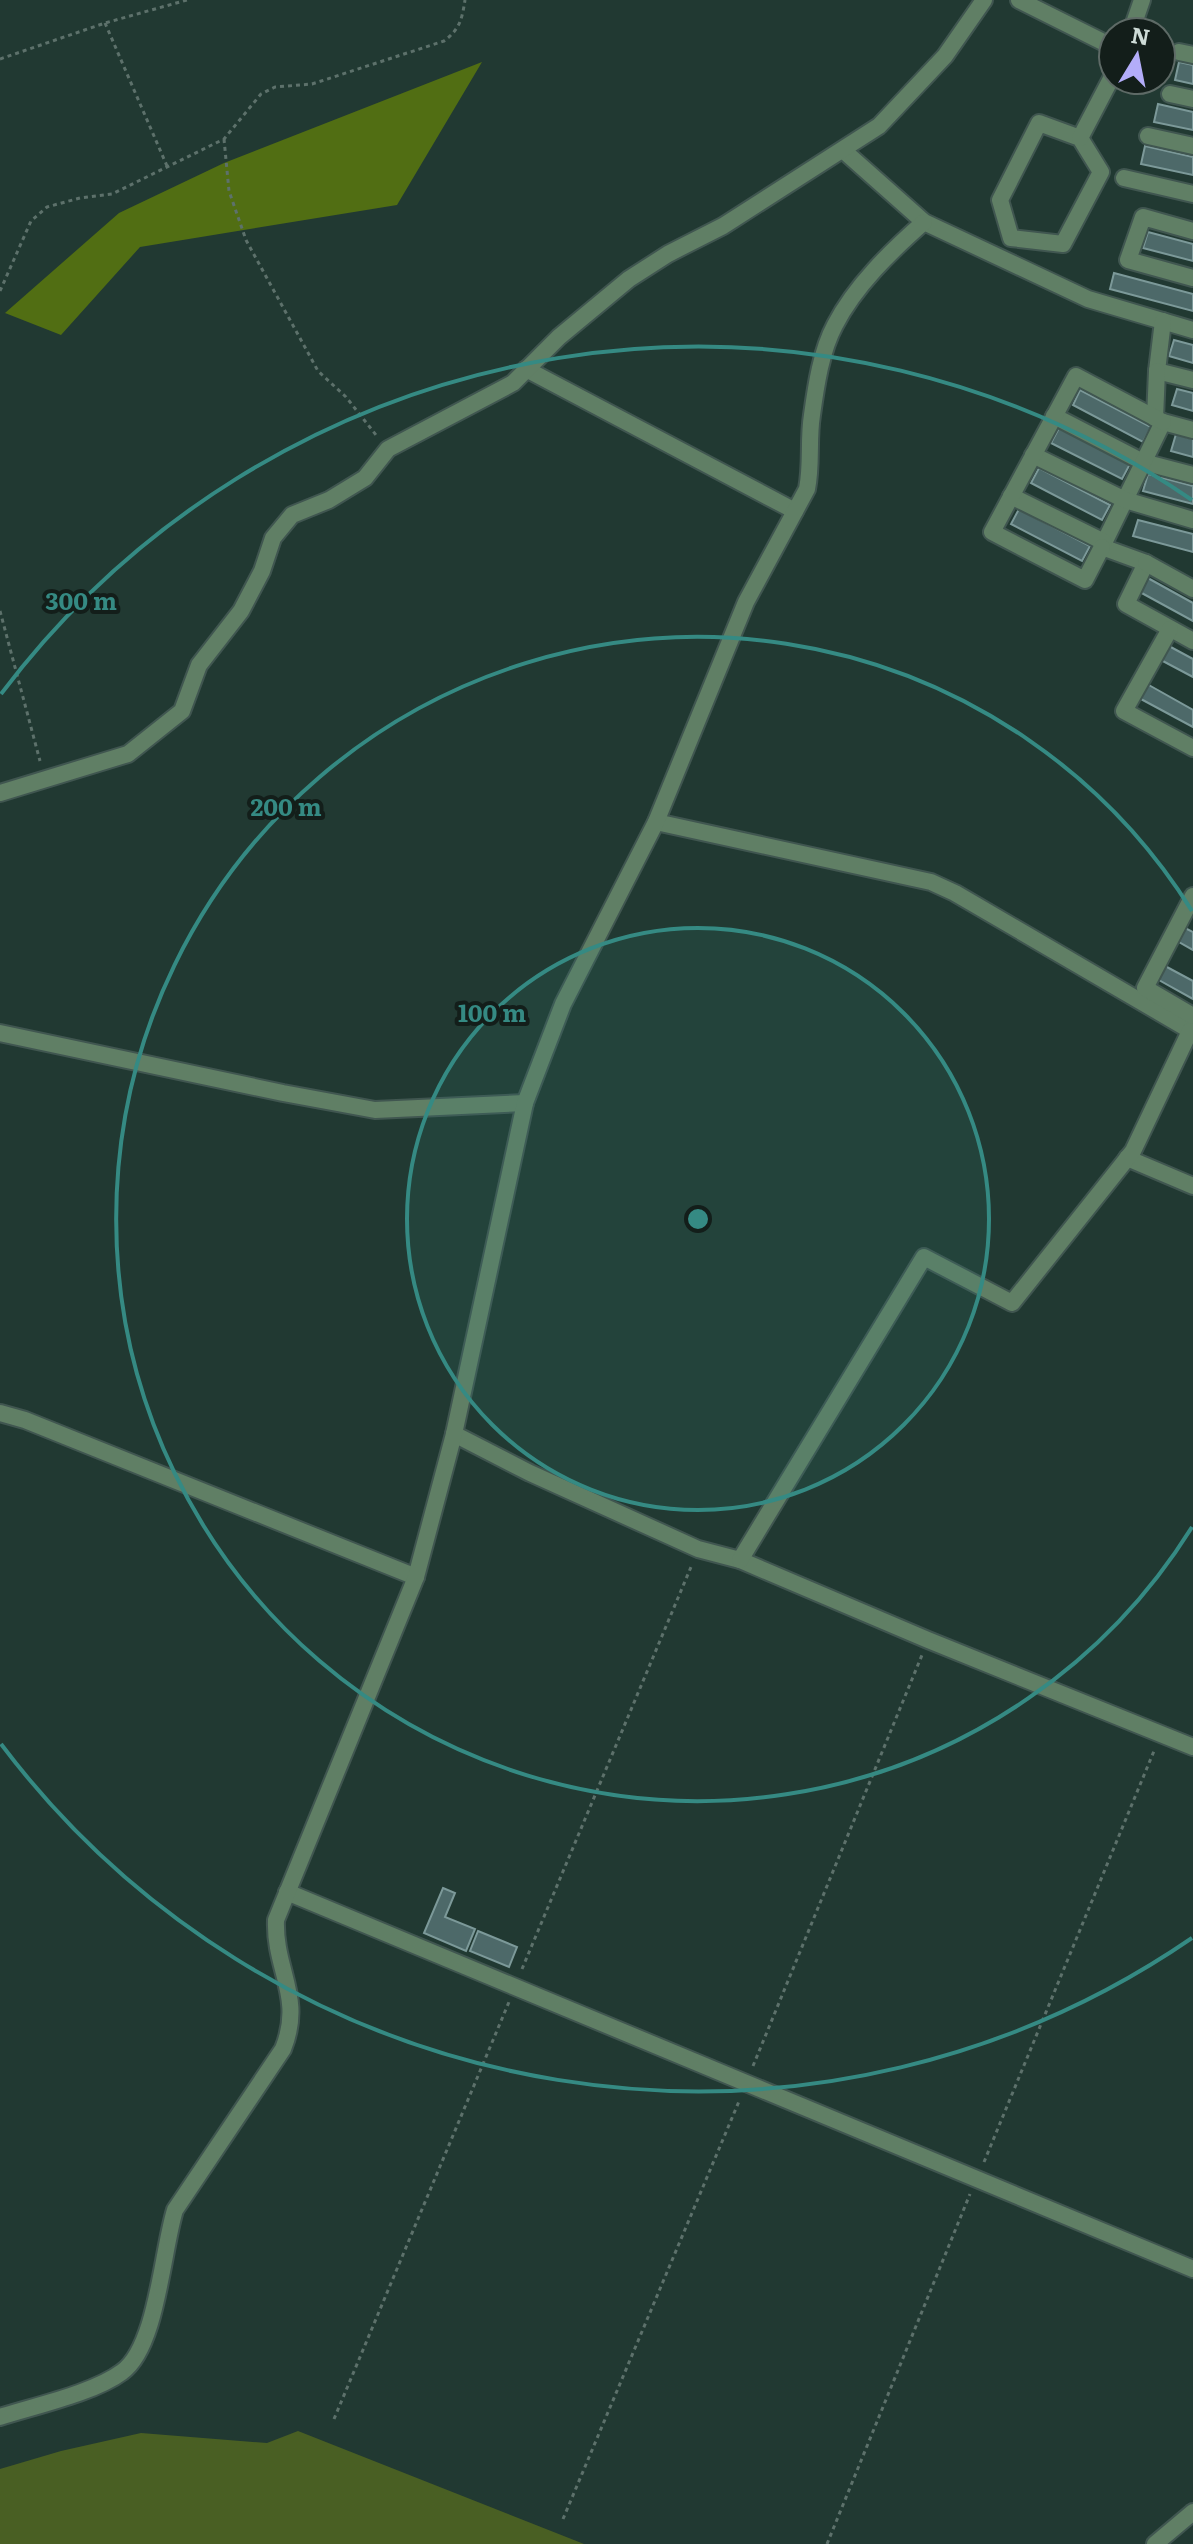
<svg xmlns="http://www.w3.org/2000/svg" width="1193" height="2544" font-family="Literata,serif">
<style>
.green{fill:#495f23}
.forest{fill:#516e13}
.building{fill:#4d6969;stroke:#7c9999;stroke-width:2}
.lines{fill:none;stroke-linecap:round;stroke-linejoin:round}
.minor-casing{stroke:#405650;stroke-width:20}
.tertiary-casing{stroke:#405650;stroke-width:20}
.path{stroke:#5d716b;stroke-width:3;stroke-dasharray:4 4;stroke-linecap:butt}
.minor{stroke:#607f65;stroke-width:16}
.tertiary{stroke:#607f65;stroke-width:16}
.ring{fill:none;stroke:#358a83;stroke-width:4}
.centre{fill:#358a83;stroke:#131e1a;stroke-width:4}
.ring-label{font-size:24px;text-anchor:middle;font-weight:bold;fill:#358a83;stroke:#131e1a;stroke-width:8;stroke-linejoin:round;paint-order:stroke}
</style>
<rect width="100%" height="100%" fill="#213932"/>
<polygon class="green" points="298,2431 584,2544 0,2544 0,2469 61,2451 141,2433 267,2443"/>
<polygon class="forest" points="482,62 397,205 140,247 61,335 5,313 119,213 224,163"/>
<g class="building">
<polygon points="1179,62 1193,65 1193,84 1175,80"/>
<polygon points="1158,104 1193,112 1193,130 1154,122"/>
<polygon points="1145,146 1193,157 1193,175 1141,164"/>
<polygon points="1148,232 1193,244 1193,261 1143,248"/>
<polygon points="1114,273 1193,294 1193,311 1110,289"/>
<polygon points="1174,340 1193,345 1193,363 1169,356"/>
<polygon points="1177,389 1193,393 1193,411 1172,405"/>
<polygon points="1080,390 1151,427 1143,442 1073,405"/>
<polygon points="1059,428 1130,464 1122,479 1051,443"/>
<polygon points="1176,434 1193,439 1193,457 1171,451"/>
<polygon points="1039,468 1110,505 1102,520 1031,483"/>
<polygon points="1148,474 1193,486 1193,504 1143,491"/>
<polygon points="1019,509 1090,546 1082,561 1011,524"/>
<polygon points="1138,520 1193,534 1193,552 1133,536"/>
<polygon points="1146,577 1193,603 1193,621 1138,591"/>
<polygon points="1167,645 1193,659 1193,677 1159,659"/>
<polygon points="1147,684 1193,710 1193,727 1139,698"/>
<polygon points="1185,928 1193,932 1193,950 1177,941"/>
<polygon points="1165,966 1193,981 1193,999 1157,979"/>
<polygon points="443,1888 455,1893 445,1917 475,1929 466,1951 424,1933"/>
<polygon points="478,1931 517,1947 509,1967 470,1951"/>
</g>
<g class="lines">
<defs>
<g id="minor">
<polyline points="1019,0 1113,47"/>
<polyline points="1131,32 1142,0"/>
<polyline points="1179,52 1193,55"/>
<polyline points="1170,94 1193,99"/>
<polygon points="1039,123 1080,138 1101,172 1063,244 1011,238 1000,200"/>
<polyline points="1148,136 1193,146"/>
<polyline points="1080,138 1113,75"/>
<polyline points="844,151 924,222 1088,299 1193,330"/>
<polyline points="1124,178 1193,194"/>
<polyline points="1193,231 1143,217 1128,260 1193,278"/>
<polyline points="1163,321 1157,371 1193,380"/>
<polyline points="526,369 795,511"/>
<polyline points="1054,416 1143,462 1193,475"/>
<polyline points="1155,418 1157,371"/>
<polyline points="1193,430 1163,422 1102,547 1146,563 1126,604 1193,641"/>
<polyline points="1033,455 1125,500 1193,520"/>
<polyline points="1011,496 1104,542"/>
<polyline points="1102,547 1085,580 992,532 1076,376 1163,422"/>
<polyline points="1146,563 1193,589"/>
<polyline points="1170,629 1124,711 1193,748"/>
<polyline points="0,793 128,754 182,711 199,665 241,611 262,571 273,538 292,515 329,500 365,478 388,449 513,383 559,337 629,279 668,254 723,226 879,126 945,56 984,0"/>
<polyline points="656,822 931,882 955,893 1193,1032"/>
<polyline points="1193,896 1145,988 1193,1016"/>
<polyline points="0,1033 283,1093 375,1110 525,1103"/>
<polyline points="1127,1158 1193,1186"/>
<polyline points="0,1413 25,1420 416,1577"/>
<polyline points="454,1434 530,1473 698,1549 740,1560 928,1640 1193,1747"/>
<polyline points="740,1560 924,1257 1012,1303 1133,1151 1190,1031"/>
<polyline points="287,1892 1193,2269"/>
<path d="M0,2417C34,2406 94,2393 122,2372C157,2347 162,2252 175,2210L283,2049C304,1997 274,1970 276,1920L416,1577L454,1434L525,1103L563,1004L656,822L746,602L807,489C812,464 808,440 812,415C816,386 821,351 835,325C855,286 891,251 924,222"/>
</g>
<polyline id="tertiary" points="1155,2544 1193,2512"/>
</defs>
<use href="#minor" class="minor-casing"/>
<use href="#tertiary" class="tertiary-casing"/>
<g class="path">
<polyline points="105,23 167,166"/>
<polyline points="0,59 105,23 187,0"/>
<polyline points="224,139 229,191 246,240 318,371 346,397 376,435"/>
<path d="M0,291L31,221L47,207L80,198L112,194L224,139L261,94L275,87L312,84L444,41C460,29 462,19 465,0"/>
<polyline points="0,611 40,761"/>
<polyline points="522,1969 691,1567"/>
<polyline points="753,2066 922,1655"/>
<polyline points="984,2162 1154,1751"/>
<polyline points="334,2419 509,2002"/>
<polyline points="563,2519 740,2099"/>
<polyline points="827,2544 970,2194"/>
</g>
<use href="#minor" class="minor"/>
<use href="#tertiary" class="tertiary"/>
</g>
<circle cx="698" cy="1219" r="291" fill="#358a83" fill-opacity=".12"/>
<g class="ring">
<circle cx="698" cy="1219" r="291"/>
<path d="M1192 1527A582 582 0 1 1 1192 911"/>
<path d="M1192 1938A873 873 0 0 1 1 1744M1 694A873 873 0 0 1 1192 500"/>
</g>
<circle cx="698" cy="1219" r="12" class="centre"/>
<g class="ring-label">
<text x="81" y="610">300 m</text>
<text x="286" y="816">200 m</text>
<text x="492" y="1022">100 m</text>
</g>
<g transform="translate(1137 56) rotate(10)"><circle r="38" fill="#131e1a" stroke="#5e6a66" stroke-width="2"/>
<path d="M0-6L14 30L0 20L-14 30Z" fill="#b3adf9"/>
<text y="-12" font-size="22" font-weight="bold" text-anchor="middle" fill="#cedcd7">N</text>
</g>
</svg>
